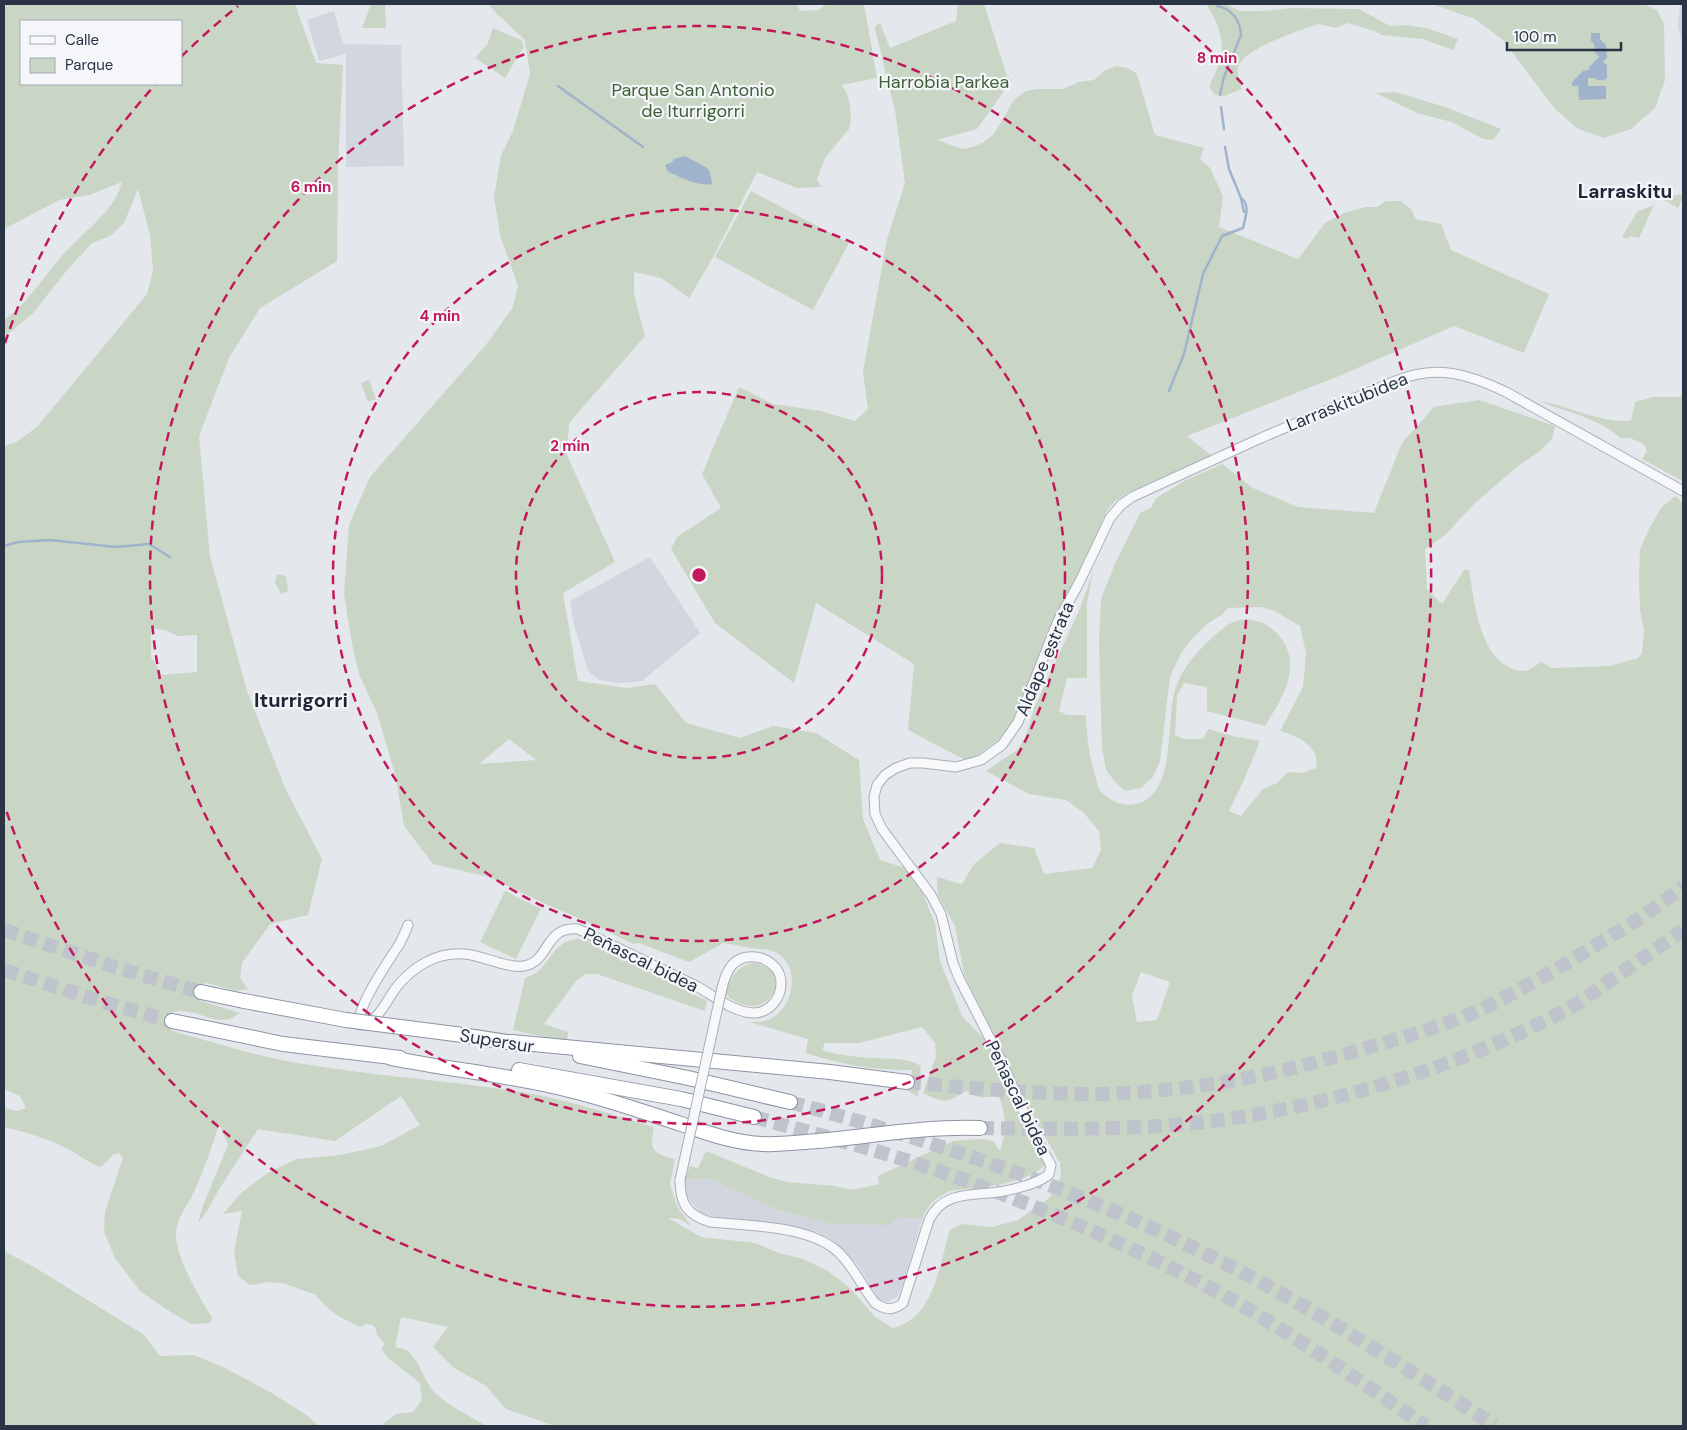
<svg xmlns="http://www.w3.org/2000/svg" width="1687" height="1430" font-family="'DM Sans',sans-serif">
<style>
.built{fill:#d2d6de}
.green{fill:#c9d6c5;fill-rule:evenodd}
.water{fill:#9fb4cc}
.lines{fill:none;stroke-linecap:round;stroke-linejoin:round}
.stream{stroke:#9fb4cc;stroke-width:2.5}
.motorway-tunnel{stroke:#bfc3cb;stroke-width:14;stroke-dasharray:14 7;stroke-linecap:butt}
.tertiary-casing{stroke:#a9aeb7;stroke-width:11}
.motorway-casing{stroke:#8b94a3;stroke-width:16}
.tertiary{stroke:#f7f8fa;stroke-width:9}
.motorway{stroke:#fff;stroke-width:14}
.tertiary-bridge-casing{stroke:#a9aeb7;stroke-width:11;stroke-linecap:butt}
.motorway-bridge-casing{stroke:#8b94a3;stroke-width:16;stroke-linecap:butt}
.tertiary-bridge{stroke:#f7f8fa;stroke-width:9}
.motorway-bridge{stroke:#fff;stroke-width:14}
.ring{fill:none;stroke:#c2185b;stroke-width:2.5;stroke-dasharray:9 6}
.labels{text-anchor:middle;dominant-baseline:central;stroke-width:4.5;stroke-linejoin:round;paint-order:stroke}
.park-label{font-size:18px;fill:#3f6138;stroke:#f4f6f9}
.street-label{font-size:18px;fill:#2b3445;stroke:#f4f6f9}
.neighbourhood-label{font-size:19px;font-weight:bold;fill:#1d2536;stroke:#f4f6f9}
.quarter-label{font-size:20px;font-weight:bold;fill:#1d2536;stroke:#f4f6f9}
.centre{fill:#c2185b;stroke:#f4f6f9;stroke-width:2.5}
.ring-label{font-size:15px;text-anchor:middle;font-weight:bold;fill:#c2185b;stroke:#f4f6f9;stroke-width:4.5;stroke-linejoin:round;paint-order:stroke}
</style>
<rect width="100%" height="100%" fill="#e4e7ec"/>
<g class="built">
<polygon points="1680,4 1683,4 1683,49 1678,26"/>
<polygon points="334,11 343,44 401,45 404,166 346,167 346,54 319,61 307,20"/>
<polygon points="650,557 700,633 642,681 620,683 599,680 588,671 573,621 570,601"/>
<polygon points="704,1178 710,1179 777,1210 830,1224 899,1217 922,1219 903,1284 897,1297 888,1302 879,1300 858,1265 833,1240 818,1232 785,1226 716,1217 701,1213 687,1198 685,1193 685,1179 692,1180"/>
</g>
<g class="green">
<path d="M4,4H295L316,63L343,65L338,166L337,261L260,308L229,358L199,436L210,556L247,691L285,788L322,859L308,915L270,924L242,963L240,978L248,989L237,991L207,983L200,985L197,996L201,1001L240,1013C236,1015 233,1018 229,1019C210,1024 191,1005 171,1013L168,1023L172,1031C216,1043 259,1057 304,1064C380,1077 457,1081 533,1094C574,1102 614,1115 654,1127C649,1151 653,1153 675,1159L670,1184L677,1206L691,1226L680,1219L668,1218L701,1237L755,1243L779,1253L803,1259L828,1271L849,1287L875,1317L893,1328C935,1318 939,1264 950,1230L962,1224L992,1227L1018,1220L1049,1198L1061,1176L1060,1163L1035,1119L964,974L955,926L938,895L937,877L962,884L974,864L1000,843L1034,848L1044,874L1092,868L1101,850L1099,831L1083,812L1066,800L1029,794L986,771L1017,750L1026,736L1034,708L1079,611L1093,572L1087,604V678H1067L1059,711L1067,715H1086C1087,739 1089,756 1096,778C1097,782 1098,789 1101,792C1103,795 1108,797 1110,799C1119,805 1128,806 1139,803C1176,792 1166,721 1175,690C1182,667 1197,652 1214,636C1219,632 1224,627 1229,624C1256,609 1290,634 1290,664C1291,687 1276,707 1265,726L1207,711V687L1184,683L1177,696L1175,735L1184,739H1203L1208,729L1237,737L1260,741L1244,780L1229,811L1241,816L1263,789L1277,783L1288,772L1303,773L1316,768C1321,747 1298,736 1280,731L1303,687L1306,653L1300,626L1275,611L1261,607L1228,608L1223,614L1207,624L1190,641L1180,655L1170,677L1160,761L1153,777L1141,788L1125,791L1115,782L1106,770L1102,748L1099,644L1101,599L1115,564L1140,513L1151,508L1156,498L1186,480L1222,464L1253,488L1298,507L1374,513L1402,443L1434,407L1479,400L1555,426L1552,439L1540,451L1518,466L1475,503L1444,536L1425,549L1427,589L1442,604L1464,570H1469C1474,600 1479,653 1509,667C1524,674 1528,671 1541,662L1552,668L1610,666L1638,658L1642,653L1644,631L1640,609L1639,576L1640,549L1650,527L1661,508L1675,496L1683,503V1426H555L506,1409L486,1386L454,1368L433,1347L448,1327L401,1317L395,1347C398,1348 403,1348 406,1350C420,1359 423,1380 434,1392C449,1406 469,1416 487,1426H382L383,1424L396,1414L413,1412L422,1400L420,1383L387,1357L381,1348L385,1344L377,1335L376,1328L372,1325L366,1324L360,1327L340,1317L324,1305L316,1295L283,1283L270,1282L250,1285L238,1276L234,1252L242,1211L223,1214L241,1193L269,1172L297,1159L340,1155L381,1146L420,1125L401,1096L335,1141L258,1129L218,1191L208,1210L198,1223L202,1208L228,1145L219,1124C212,1147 204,1170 194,1192C188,1205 176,1219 176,1234C176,1258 199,1297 212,1317L211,1323L191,1324L172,1313L140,1291L115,1258L104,1232L105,1212L123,1158L119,1153L113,1154L107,1162L100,1167C87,1162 78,1154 66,1148C47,1138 25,1132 4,1127V1108L18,1111L26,1108L20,1096L4,1089V446L16,442L37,427L147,294L153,271L150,235L138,189L124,223L110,236L92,243L68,269L33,313L13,330L4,335V320C26,307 50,267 69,248C83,234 98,222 110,206C116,199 119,191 122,182L89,195L59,200L4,229ZM21,21H181V84H21ZM151,628L165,630L177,636L197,635V672L162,675L151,657ZM1141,972L1170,982L1157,1020L1137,1022L1132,995Z"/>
<polygon points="371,4 385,4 386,28 362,28"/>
<path d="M488,4H797L800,11L819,10L826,4H864L877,78L842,85C850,95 853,117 849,129L825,158L817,179L821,187L797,188L757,172L712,259L689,298L661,278L634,272V294L645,336L569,423L567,455L615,562L563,593L578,681L627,688L655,684L686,723L740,738L773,726L816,733L859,760L863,819L880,860L905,868L920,887L935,923L940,961L962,1016L984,1039L1024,1125L1046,1164C1025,1186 979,1187 950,1191C937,1197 927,1205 922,1219L899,1217L888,1225L830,1224L777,1210L710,1179C701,1177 694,1181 685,1179L690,1166L698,1168L706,1151L772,1178L788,1182L835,1186L852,1190L879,1184L878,1176L953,1141L981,1139L993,1141L1000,1151C1007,1129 1006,1114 998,1094C987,1098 978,1100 968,1091C961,1093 957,1097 950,1100C942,1103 931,1097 923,1093L936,1056L935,1043L922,1027L859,1043H825L822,1050C837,1055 855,1057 872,1058C889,1059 906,1057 921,1066L918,1097L901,1086H911L912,1070C878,1071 838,1064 806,1053L808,1039L749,1022C757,1022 765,1022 772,1018C793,1007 800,970 780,955C771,948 761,950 751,948C742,947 733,944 724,943L689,962L639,943L633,944L597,926L550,906L489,877L433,864L404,826L395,774L377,713L359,674L352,644L344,594L349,525L370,477L485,346L513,307L518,286L500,235L494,197L501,155L513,131L530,74L525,40L497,14ZM509,739L536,760L479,764Z"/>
<polygon points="958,4 984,4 1007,76 1012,80 977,129 937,140 962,149 973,147 984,142 994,134 1014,100 1024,92 1036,89 1063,89 1079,82 1094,80 1104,71 1116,66 1128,68 1137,74 1155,135 1204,148 1200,159 1210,168 1223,196 1219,227 1298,259 1325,223 1344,213 1365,207 1377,207 1386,201 1401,201 1412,210 1415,219 1441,224 1451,250 1549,294 1524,353 1454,326 1339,376 1187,436 1211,455 1129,492 1115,501 1108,509 1081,569 1052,623 1014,721 997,741 975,757 965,760 908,730 914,664 816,603 794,683 715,623 671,549 677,537 721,508 702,474 739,387 773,404 821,411 855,421 868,409 863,372 887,239 905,183 895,110 875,29 876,25 880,23 890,48 956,21"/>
<path d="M1206,4H1226L1240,11H1262L1290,8L1359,9L1390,26L1405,25L1426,28L1458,39L1453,50L1423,39L1382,35C1376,30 1356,26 1348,23L1336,28L1319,24L1312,26C1295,32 1249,48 1240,63C1235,72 1239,81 1242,89L1224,96L1215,95L1209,87C1212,79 1217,70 1220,61C1226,42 1217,20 1206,4Z"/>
<polygon points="1432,4 1643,4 1657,10 1664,24 1665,80 1655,108 1631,129 1604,138 1578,129 1554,108 1503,40 1475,19"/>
<polygon points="493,28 521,40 524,46 505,78 475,58 487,45"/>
<polygon points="1396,92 1448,108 1501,129 1493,140 1483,139 1452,122 1420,114 1375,93"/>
<polygon points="751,191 849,243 813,310 715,257"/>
<polygon points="1680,194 1683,197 1678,208 1662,199"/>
<polygon points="1654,205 1639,238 1631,236 1627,239 1622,237 1637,212"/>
<polygon points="369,380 376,399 368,402 361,383"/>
<path d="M1683,395V481L1642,459L1647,451L1644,444L1630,438H1620C1609,426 1583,416 1567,411C1557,407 1549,406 1541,401C1567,406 1607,425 1631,420L1635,402L1653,397H1677Z"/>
<polygon points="277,574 286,576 288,591 281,594 275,583"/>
<polygon points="505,891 541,909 516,959 480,942"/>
<path d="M579,939L588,941L707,1001L705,1011L597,974H586L577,980L544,1024L568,1032L567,1042L513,1030L525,978C528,977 533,975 536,973C553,960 554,940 579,939Z"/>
<path d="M753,963C799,968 768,1032 725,994C729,979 737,966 753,963Z"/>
<polygon points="4,1251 34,1267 143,1334 160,1356 194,1355 223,1367 270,1392 308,1416 319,1426 4,1426"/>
</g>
<g class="water">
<polygon points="1591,33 1600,33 1600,39 1606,45 1607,58 1603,62 1607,65 1607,78 1604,80 1598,80 1595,78 1588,78 1588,86 1606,86 1606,99 1579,100 1578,86 1572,86 1572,82 1583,71 1589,70 1589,67 1599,57 1595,52 1594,44 1591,41"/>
<path d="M685,156L707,168L710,172L712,184C698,187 681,177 668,172L665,165L672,162L674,159Z"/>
</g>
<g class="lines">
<g class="stream">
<path d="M1217,6C1232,9 1240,20 1241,35L1224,77L1220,95"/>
<polyline points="558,86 643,147"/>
<polyline points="1221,107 1224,129"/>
<polyline points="1225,147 1229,169 1241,198 1244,212"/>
<path d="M1169,391L1184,354L1203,274L1222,236L1243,228C1245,218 1251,205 1241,198"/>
<polyline points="4,546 18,542 50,540 116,547 149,544 170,557"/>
</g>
<g class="motorway-tunnel">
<polyline points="4,930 121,969 201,992"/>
<polyline points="4,970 106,1003 172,1021"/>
<path d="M907,1082C969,1088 1031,1094 1093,1094C1190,1093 1281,1074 1373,1046C1411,1035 1451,1024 1486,1007C1518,991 1550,973 1580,955C1615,933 1652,913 1683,886"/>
<path d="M790,1102C935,1141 1078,1189 1212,1257C1272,1286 1329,1321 1386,1356C1422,1379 1459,1401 1494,1426"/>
<path d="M754,1117C816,1134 878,1150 939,1171C1028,1202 1119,1240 1203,1284C1281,1325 1353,1377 1426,1426"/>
<path d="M980,1128C1066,1129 1155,1131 1240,1117C1354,1099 1466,1063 1568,1009C1581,1002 1593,992 1606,983C1632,966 1657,948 1683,930"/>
</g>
<defs>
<g id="tertiary">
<path d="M408,925C406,931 403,937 400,943C391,958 354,1009 360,1025H367C380,1015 386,1003 395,989C412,967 436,952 464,954C482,955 508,969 524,966C550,962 544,926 578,929C618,948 658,967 698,987C714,996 733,1012 753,1013C769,1013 781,999 781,983C781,960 750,948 733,964C727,970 724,980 722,988"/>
<path d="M680,1180C680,1204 687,1215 710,1222C748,1226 816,1225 842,1256C855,1270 863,1288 875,1303C885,1310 893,1311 903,1303L929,1220C941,1195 964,1195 989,1193C1002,1192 1015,1189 1028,1185C1036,1182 1043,1180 1049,1174L1051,1165L1034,1135L1001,1060L959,978L953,963L941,914L931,895L882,829L875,814L874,797L877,785L885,775L896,768L910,763H923L956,767L981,760L1002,745L1018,722L1058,621L1079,583L1110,518L1121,505L1132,497L1261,438L1393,382C1435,364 1466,373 1506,392L1683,491"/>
</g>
<g id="motorway">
<polyline points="201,992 244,1001"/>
<polyline points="172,1021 283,1044 400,1058"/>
<polyline points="455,1034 520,1044"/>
<polyline points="512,1042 830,1072 907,1082"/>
<polyline points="580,1056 688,1078 790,1102"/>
<path d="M391,1058C450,1070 511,1075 569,1090C607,1099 644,1112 681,1124C708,1133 734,1143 762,1144C781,1145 800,1142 818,1141C872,1136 926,1126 980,1128"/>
<polyline points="519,1070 681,1099 754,1117"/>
</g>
</defs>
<use href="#tertiary" class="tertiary-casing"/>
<use href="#motorway" class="motorway-casing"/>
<use href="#tertiary" class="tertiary"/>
<use href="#motorway" class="motorway"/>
<defs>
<polyline id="tertiary-bridge" points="680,1180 722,988"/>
<polyline id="motorway-bridge" points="244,1001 346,1020 455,1034"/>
</defs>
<use href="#tertiary-bridge" class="tertiary-bridge-casing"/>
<use href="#motorway-bridge" class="motorway-bridge-casing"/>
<use href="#tertiary-bridge" class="tertiary-bridge"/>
<use href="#motorway-bridge" class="motorway-bridge"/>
</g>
<g class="ring">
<circle cx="699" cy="575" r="183"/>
<circle cx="699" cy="575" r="366"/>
<circle cx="699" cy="575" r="549"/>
<path d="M5 343A732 732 0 0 1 155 85M181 57A732 732 0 0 1 238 6M1160 6A732 732 0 1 1 5 807"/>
</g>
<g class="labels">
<g class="park-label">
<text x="944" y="82">Harrobia Parkea</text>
<text x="693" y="90">Parque San Antonio<tspan x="693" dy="21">de Iturrigorri</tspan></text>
</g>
<g class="street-label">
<text transform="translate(1347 402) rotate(-22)">Larraskitubidea</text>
<text transform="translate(1045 659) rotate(-67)">Aldape estrata</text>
<text transform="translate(641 960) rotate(26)">Peñascal bidea</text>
<text transform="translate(497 1041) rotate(9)">Supersur</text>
<text transform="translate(1018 1098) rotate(64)">Peñascal bidea</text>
</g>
<g class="neighbourhood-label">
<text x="1625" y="191">Larraskitu</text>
</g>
<g class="quarter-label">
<text x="301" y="700">Iturrigorri</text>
</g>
</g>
<circle cx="699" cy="575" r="8" class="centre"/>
<g class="ring-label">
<text x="1217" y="63">8 min</text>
<text x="311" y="192">6 min</text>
<text x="440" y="321">4 min</text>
<text x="570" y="451">2 min</text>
</g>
<rect width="1687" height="1430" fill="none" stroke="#2b3445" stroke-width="10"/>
<rect x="20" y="20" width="162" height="65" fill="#f4f6f9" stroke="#a4a8b1"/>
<rect x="30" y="36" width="25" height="8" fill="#f7f8fa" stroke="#a4a8b1"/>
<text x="65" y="45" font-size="15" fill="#2b3445">Calle</text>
<rect x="30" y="58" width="25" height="15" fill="#c9d6c5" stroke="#a4a8b1"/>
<text x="65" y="70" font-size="15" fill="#2b3445">Parque</text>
<path d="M1507 42v8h114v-8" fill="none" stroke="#2b3445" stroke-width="2.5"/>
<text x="1514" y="42" font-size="15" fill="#2b3445" stroke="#f4f6f9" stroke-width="4" paint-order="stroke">100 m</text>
</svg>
